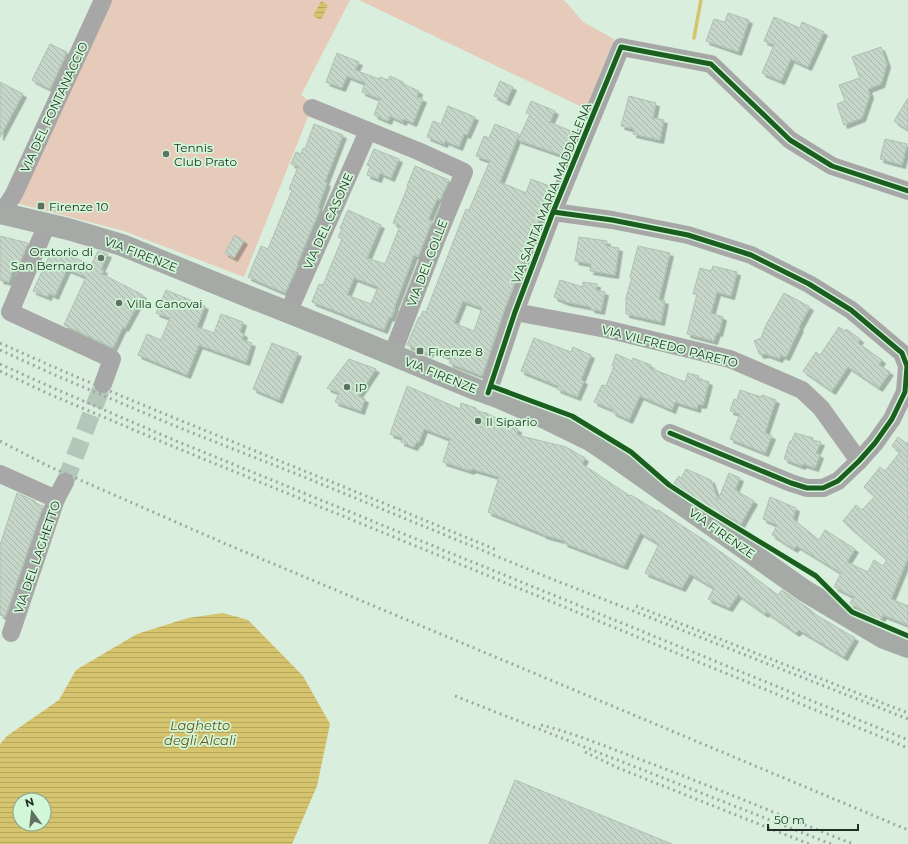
<svg xmlns="http://www.w3.org/2000/svg" width="908" height="844" font-family="Montserrat,sans-serif">
<style>
.green{fill:#e6caba}
.water{fill:url(#water-rules);fill-rule:evenodd}
.lines{fill:none;stroke-linecap:round;stroke-linejoin:round}
.stream{stroke:#d5c36d;stroke-width:3.5}
.building{fill:url(#building-back-hatch);stroke:#afc0b3;fill-rule:evenodd;filter:url(#shadow)}
.minor-tunnel{stroke:#b4c7b8;stroke-width:18;stroke-dasharray:18 9;stroke-linecap:butt}
.minor{stroke:#a8a7a7;stroke-width:18}
.major{stroke:#a6aaa7;stroke-width:22}
.rail{stroke:#a1a8a2;stroke-width:3;stroke-dasharray:2 4;stroke-linecap:butt}
.cycleway-casing{stroke:#d1f6d8;stroke-width:8}
.cycleway{stroke:#1b5e20;stroke-width:5}
.poi-dot{fill:#607163;stroke:#d1f6d8;stroke-width:1.5}
.labels{text-anchor:middle;dominant-baseline:central;stroke-width:3.5;stroke-linejoin:round;paint-order:stroke}
.street-label{font-size:12px;fill:#1f2d22;stroke:#d1f6d8}
.poi-label{font-size:12px;fill:#1f2d22;stroke:#d1f6d8;text-anchor:start}
.water-label{font-size:13px;font-style:italic;fill:#67551a;stroke:#d1f6d8}
</style>
<defs>
<pattern id="water-rules" width="6" height="5" patternUnits="userSpaceOnUse"><rect width="6" height="5" fill="#d5c36d"/><path d="M0 2.5h6" fill="none" stroke="#b6a85e"/></pattern>
<pattern id="building-back-hatch" width="6" height="6" patternUnits="userSpaceOnUse"><rect width="6" height="6" fill="#c6d6c9"/><path d="M-1 5l2 2M0 0l6 6M5-1l2 2" fill="none" stroke="#aab8ac"/></pattern>
<filter id="shadow"><feDropShadow dx="3.5" dy="3.5" stdDeviation="0" flood-color="#0004"/></filter>
</defs>
<rect width="100%" height="100%" fill="#d9eedd"/>
<g class="green">
<polygon points="106,0 350,0 301,95 313,104 244,277 124,231 16,203"/>
<polygon points="359,0 563,0 566,2 583,22 614,39 586,109"/>
</g>
<g class="water">
<polygon points="321,1 328,5 321,20 313,16"/>
<path d="M223,613L248,620L303,676L330,724L317,786L292,844H0V744L7,736L59,700L76,670L137,634L188,618ZM20,800H44V824H20Z"/>
</g>
<g class="lines">
<polyline class="stream" points="694,38 701,0"/>
</g>
<g class="building">
<polygon points="728,13 749,20 738,52 706,41 714,19 725,22"/>
<polygon points="774,17 800,28 802,22 824,32 808,67 791,59 781,81 762,73 774,45 764,41"/>
<polygon points="50,44 67,52 50,89 32,80"/>
<polygon points="881,47 887,64 881,84 868,89 870,95 862,118 844,125 837,104 845,101 839,85 860,78 852,57"/>
<polygon points="337,53 359,62 355,70 379,79 380,77 388,80 390,76 403,82 403,84 419,91 417,97 423,99 413,123 404,119 403,122 390,116 388,121 374,115 380,99 362,92 365,83 347,76 342,88 326,82"/>
<polygon points="500,81 513,87 506,102 494,96"/>
<polygon points="0,82 23,94 0,137"/>
<polygon points="629,96 656,103 653,118 664,120 660,140 633,134 634,129 621,126"/>
<polygon points="908,98 908,130 894,121"/>
<polygon points="531,101 555,111 550,122 573,132 564,156 518,140 530,114 526,113"/>
<polygon points="448,106 475,117 467,135 464,134 459,147 445,141 444,144 427,137 433,121 441,124"/>
<polygon points="314,124 343,135 325,182 327,183 318,208 320,209 297,264 298,265 285,293 248,277 261,246 268,249 292,190 289,189 298,167 291,164 296,152 301,154 303,148 305,149"/>
<path d="M495,124L519,134L500,182L526,193L531,179L552,187L505,308L482,376L449,363L451,358L431,350L429,354L407,345L419,317L420,318L423,311L426,312L466,209L469,210L490,161L476,156L484,136L489,138ZM463,301L482,308L474,331L454,323Z"/>
<polygon points="885,139 907,144 902,165 880,159"/>
<polygon points="374,149 399,159 391,178 380,173 378,179 367,175 370,166 367,165"/>
<path d="M415,166L449,180L440,200L437,199L428,220L432,221L418,257L414,255L394,308H395L391,318L389,317L384,330L312,302L319,284L323,285L342,239L338,237L342,229L340,228L348,210L381,225L367,258L385,264L400,226L393,223L408,186H407ZM354,278L378,287L371,304L347,295Z"/>
<polygon points="235,235 244,241 234,258 225,253"/>
<polygon points="0,236 28,243 17,269 13,268 9,282 0,280"/>
<polygon points="579,237 607,241 606,246 619,248 615,275 590,271 591,264 575,261"/>
<polygon points="638,246 670,253 659,299 665,301 661,322 626,314 626,298 632,277 630,277"/>
<polygon points="53,248 91,265 98,251 108,254 101,269 104,270 102,274 143,295 125,328 123,327 113,348 64,325 86,277 67,269 55,296 49,293 48,297 33,291"/>
<polygon points="713,266 737,272 731,296 717,292 711,313 723,317 719,333 717,332 714,341 687,334 697,294 693,294 700,268 711,271"/>
<polygon points="560,280 583,287 583,282 597,284 596,290 605,292 601,311 591,309 591,307 566,302 554,297"/>
<polygon points="166,290 205,306 197,327 214,333 221,314 243,322 240,332 244,334 242,340 252,343 246,362 199,345 187,375 138,355 147,334 161,340 170,318 156,313"/>
<polygon points="784,293 810,307 799,327 800,328 786,357 781,355 779,359 766,354 760,355 754,341 761,338 766,325"/>
<polygon points="839,327 845,331 846,329 860,339 858,343 882,360 879,365 890,372 879,388 848,367 832,391 803,371 816,352 820,355"/>
<polygon points="534,338 571,352 573,347 591,355 581,380 584,381 577,397 557,389 558,386 521,371"/>
<polygon points="272,343 298,353 279,400 253,389"/>
<polygon points="616,354 632,361 633,358 651,365 650,368 685,382 688,373 699,376 698,379 709,382 703,405 698,404 697,409 675,402 672,410 640,396 629,420 612,412 613,410 594,402 602,385 606,386 614,366 612,366"/>
<polygon points="349,359 376,369 358,396 365,399 361,411 335,402 339,393 327,388"/>
<polygon points="407,386 460,409 461,403 476,408 476,411 486,413 518,429 517,435 566,447 585,458 582,464 630,496 631,495 657,511 658,510 707,542 747,571 747,572 778,595 782,590 812,611 811,612 855,638 844,657 799,630 796,633 766,612 765,614 738,595 729,608 708,599 714,588 690,574 682,588 645,573 659,544 640,533 624,566 564,543 565,541 543,535 543,534 488,512 499,477 472,469 471,471 443,462 450,439 424,429 419,442 417,442 414,447 401,442 402,438 390,434"/>
<polygon points="740,390 761,397 762,395 776,400 765,433 772,436 765,453 730,439 740,414 730,411 734,399 737,400"/>
<polygon points="795,433 813,438 812,440 821,442 816,453 820,455 815,468 803,464 802,466 784,459 790,441 791,442"/>
<polygon points="898,437 907,444 908,442 908,558 891,599 908,606 908,625 883,615 880,621 850,603 854,597 834,587 841,573 797,546 794,549 772,535 777,525 763,519 770,497 796,508 793,519 819,540 825,530 855,549 847,562 868,572 874,560 883,566 887,560 843,521 856,505 862,510 875,496 864,487 880,467 885,471 900,452 892,446"/>
<polygon points="686,469 711,480 718,500 729,473 740,478 735,490 754,501 741,524 724,514 726,520 674,483 679,476 681,479"/>
<polygon points="17,493 35,501 35,503 43,506 5,617 0,615 0,545"/>
<polygon points="515,780 672,844 489,844"/>
</g>
<g class="lines">
<polyline class="minor-tunnel" points="65,482 103,384"/>
<g class="minor">
<polyline points="312,108 418,151 464,172 438,235 392,355"/>
<polyline points="553,212 612,220 688,235 751,255 809,284 851,310 902,353 907,366 905,392 892,419 875,443 859,461 838,481 823,488 807,488 791,483 670,433"/>
<polyline points="3,214 7,205 14,194 103,0"/>
<polyline points="47,224 10,312 112,359 103,384"/>
<polyline points="515,312 606,329 730,359 802,390 821,408 859,461"/>
<polyline points="288,313 368,131"/>
<polyline points="488,393 515,312 553,212 621,47 711,64 790,140 832,166 908,191"/>
<polyline points="0,474 56,499"/>
<polyline points="11,633 56,499 65,482"/>
</g>
<polyline class="major" points="0,213 68,229 122,245 252,298 333,330 475,389 500,398 547,419 590,440 612,455 805,591 884,638 908,647"/>
<g class="rail">
<path d="M0,343C101,389 204,430 307,472C370,497 433,524 497,550"/>
<polyline points="0,350 57,376 180,428 304,477 552,579 908,719"/>
<polyline points="0,364 51,387 174,440 908,740"/>
<polyline points="0,371 49,394 172,446 908,748"/>
<polyline points="0,441 46,465 226,544 908,830"/>
<polyline points="636,606 908,713"/>
<polyline points="455,696 831,844"/>
<path d="M541,725C577,734 612,749 647,762C716,788 784,817 853,844"/>
<polyline points="585,752 618,768 809,844"/>
</g>
<defs>
<g id="cycleway">
<polyline points="553,212 612,220 688,235 751,255 809,284 851,310 902,353 907,366 905,392 892,419 875,443 859,461 838,481 823,488 807,488 791,483 670,433"/>
<polyline points="491,386 572,416 631,452 669,485 706,509 816,576 852,612 908,636"/>
<polyline points="488,393 515,312 553,212 621,47 711,64 790,140 832,166 908,191"/>
</g>
</defs>
<use href="#cycleway" class="cycleway-casing"/>
<use href="#cycleway" class="cycleway"/>
</g>
<g class="poi-dot">
<circle cx="166" cy="154" r="4"/>
<rect x="37" y="202" width="8" height="8" rx="2"/>
<circle cx="101" cy="258" r="4"/>
<circle cx="119" cy="303" r="4"/>
<rect x="416" y="347" width="8" height="8" rx="2"/>
<circle cx="347" cy="387" r="4"/>
<circle cx="478" cy="421" r="4"/>
</g>
<g class="labels">
<g class="street-label">
<text transform="translate(54 107) rotate(-65)">VIA DEL FONTANACCIO</text>
<text transform="translate(551 193) rotate(-68)">VIA SANTA MARIA MADDALENA</text>
<text transform="translate(328 221) rotate(-66)">VIA DEL CASONE</text>
<text transform="translate(141 254) rotate(21)">VIA FIRENZE</text>
<text transform="translate(427 263) rotate(-69)">VIA DEL COLLE</text>
<text transform="translate(670 346) rotate(14)">VIA VILFREDO PARETO</text>
<text transform="translate(441 375) rotate(22)">VIA FIRENZE</text>
<text transform="translate(722 533) rotate(35)">VIA FIRENZE</text>
<text transform="translate(37 557) rotate(-71)">VIA DEL LAGHETTO</text>
</g>
<g class="poi-label">
<text x="174" y="147">Tennis<tspan x="174" dy="14">Club Prato</tspan></text>
<text x="49" y="206">Firenze 10</text>
<text x="93" y="251" text-anchor="end">Oratorio di<tspan x="93" dy="14">San Bernardo</tspan></text>
<text x="127" y="303">Villa Canovai</text>
<text x="428" y="351">Firenze 8</text>
<text x="355" y="387">IP</text>
<text x="486" y="421">Il Sipario</text>
</g>
<g class="water-label">
<text x="200" y="725">Laghetto<tspan x="200" dy="15">degli Alcali</tspan></text>
</g>
</g>
<g transform="translate(32 812) rotate(345)"><circle r="19" fill="#d1f6d8" stroke="#8aa68f"/>
<path d="M0-3L7 15L0 10L-7 15Z" fill="#607163"/>
<text y="-6" font-size="11" font-weight="bold" text-anchor="middle" fill="#1f2d22">N</text>
</g>
<path d="M768 824v6h90v-6" fill="none" stroke="#1f2d22" stroke-width="2"/>
<text x="774" y="824" font-size="12" fill="#1f2d22" stroke="#d1f6d8" stroke-width="3" paint-order="stroke">50 m</text>
</svg>
